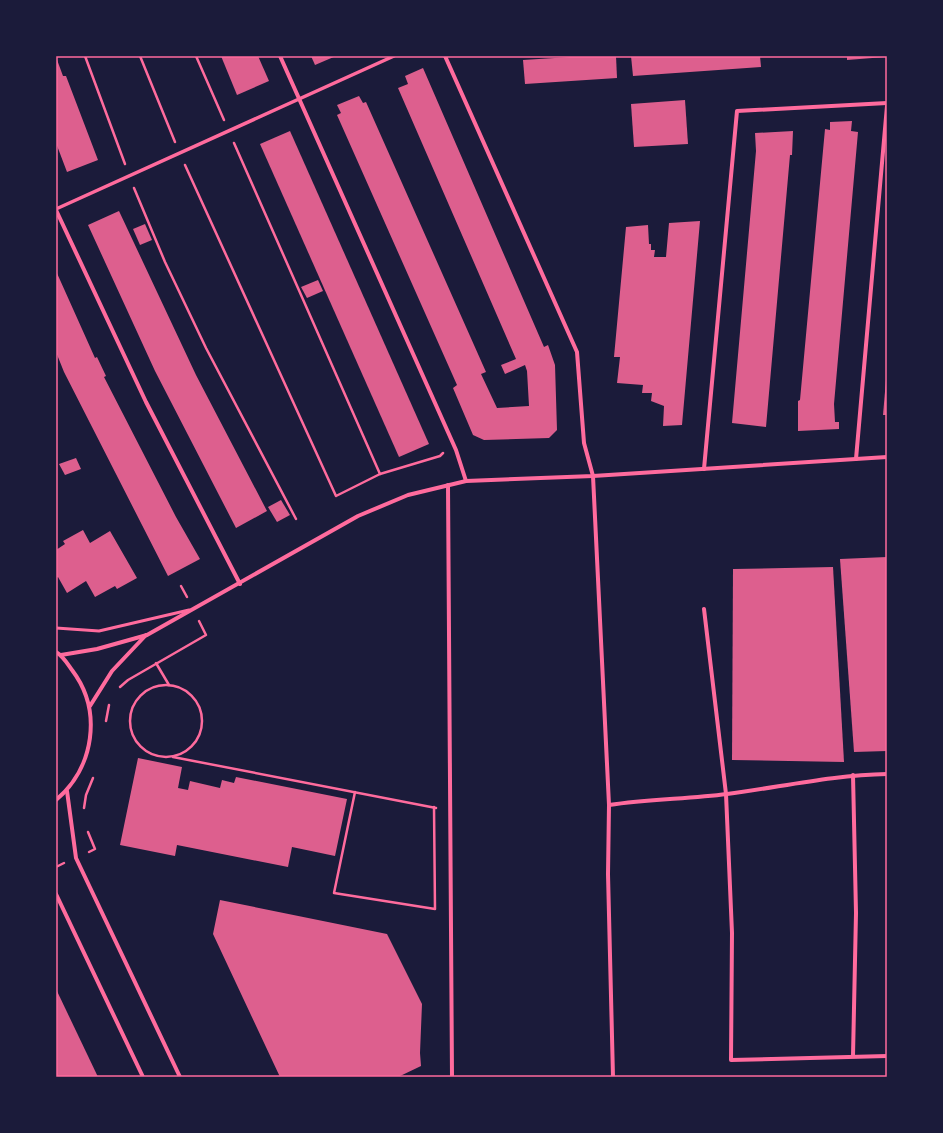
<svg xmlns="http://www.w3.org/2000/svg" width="943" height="1133" font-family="Bitter,serif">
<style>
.building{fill:#dd5f8e}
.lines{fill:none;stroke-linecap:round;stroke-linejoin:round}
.path{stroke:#ff6b9d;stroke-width:2.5}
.service{stroke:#ff6b9d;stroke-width:3}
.pedestrian{stroke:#ff6b9d;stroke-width:3.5}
.minor{stroke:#ff6b9d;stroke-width:4}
.neatline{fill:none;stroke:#ff6b9d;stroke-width:1.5}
</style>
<rect width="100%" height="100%" fill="#1b1b3a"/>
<g class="building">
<polygon points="221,56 258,56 269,81 237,95"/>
<polygon points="311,56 336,56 315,65"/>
<polygon points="586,56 616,56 617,78 525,84 523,60"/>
<polygon points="631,56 760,56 761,67 633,76"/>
<polygon points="847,56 885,56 885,57 847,60"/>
<polygon points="56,57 63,76 66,76 98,160 67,172 56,143"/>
<polygon points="423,68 544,347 548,345 555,365 557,430 549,438 484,440 473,435 453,388 457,385 337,115 341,113 337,105 359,96 363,103 366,102 486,372 481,374 497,408 529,406 527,371 525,365 505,374 501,365 516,359 398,88 408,84 405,76"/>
<polygon points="685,100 688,144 634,147 631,104"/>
<polygon points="852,121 851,131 858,132 834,404 835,422 839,422 839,429 798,431 798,401 800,400 825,129 830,130 830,122"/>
<polygon points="290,131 429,444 399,457 260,144"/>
<polygon points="793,131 792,155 790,155 766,427 732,423 756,151 755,133"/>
<polygon points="119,211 196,375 267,511 236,528 155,371 88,225"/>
<polygon points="700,221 682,425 663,426 664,406 651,401 652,393 642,393 643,385 617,383 620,357 614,357 626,227 648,225 649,244 651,244 651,250 655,250 654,257 666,257 669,223"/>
<polygon points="145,224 152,240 140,245 133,229"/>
<polygon points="56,271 95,358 97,357 106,376 104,377 176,517 200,559 168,576 64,372 56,352"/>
<polygon points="318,280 323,291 307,298 301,287"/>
<polygon points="886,380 887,380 887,415 883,415"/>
<polygon points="76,458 81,469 65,475 59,464"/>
<polygon points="281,500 290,515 277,522 268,507"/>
<polygon points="83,530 90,543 110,531 137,578 117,589 115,586 95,597 86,581 67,593 58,577 56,578 56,550 65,544 63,541"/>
<polygon points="887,557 887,751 854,752 840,559"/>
<polygon points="833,567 844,762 732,760 733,569"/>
<polygon points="138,758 182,767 178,788 188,790 190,781 220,788 222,780 234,783 236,777 347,799 335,856 292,847 288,867 177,845 175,856 120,845"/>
<polygon points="220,900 387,934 422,1004 420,1053 421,1066 398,1077 280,1077 213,934"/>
<polygon points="56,989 98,1077 56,1077"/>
</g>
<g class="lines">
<g class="path">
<polyline points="85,56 125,164"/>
<polyline points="140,56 175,142"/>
<polyline points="196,56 224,120"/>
<polyline points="234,143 380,474"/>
<polyline points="185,165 336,496 380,474 440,456 443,453"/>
<polyline points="134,188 165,262 206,348 296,519"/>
<polyline points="181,586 187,597"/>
<polyline points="156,663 169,685"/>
<circle cx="166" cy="721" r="36"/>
<polyline points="120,687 128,680 206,635 199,621"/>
<polyline points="106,721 109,705"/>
<polyline points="173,757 436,808"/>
<polyline points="355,792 334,893 435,909 434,807"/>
<polyline points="84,808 86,795 93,778"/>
<polyline points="88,832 95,849 89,852"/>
<polyline points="56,867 64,863"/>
</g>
<polyline class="service" points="56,628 99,631 189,610"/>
<polyline class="pedestrian" points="56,209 394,56"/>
<g class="minor">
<polyline points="280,56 456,450 466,481"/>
<polyline points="445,56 577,352 584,443 593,476 609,805 608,874 613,1077"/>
<polyline points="56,210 146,402 240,584"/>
<polyline points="856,459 887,106"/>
<polyline points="704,469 737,111 887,103"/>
<polyline points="448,485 452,1077"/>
<polyline points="704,609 726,794 732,933 731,1060 887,1056"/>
<path d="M56,652C63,656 67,663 72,670C103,711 94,768 56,800"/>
<polyline points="61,655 97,649 147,635 358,516 408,495 466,481 593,476 887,457"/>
<polyline points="90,706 112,671 146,635"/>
<polyline points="853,775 856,913 853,1056"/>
<polyline points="67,791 76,858 180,1077"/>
<path d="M609,805C649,799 688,799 727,794C781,787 833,775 887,774"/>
<polyline points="56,894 143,1077"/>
</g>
</g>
<rect width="943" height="1133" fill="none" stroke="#1b1b3a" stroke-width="114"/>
<rect x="57" y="57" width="829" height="1019" class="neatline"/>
</svg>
